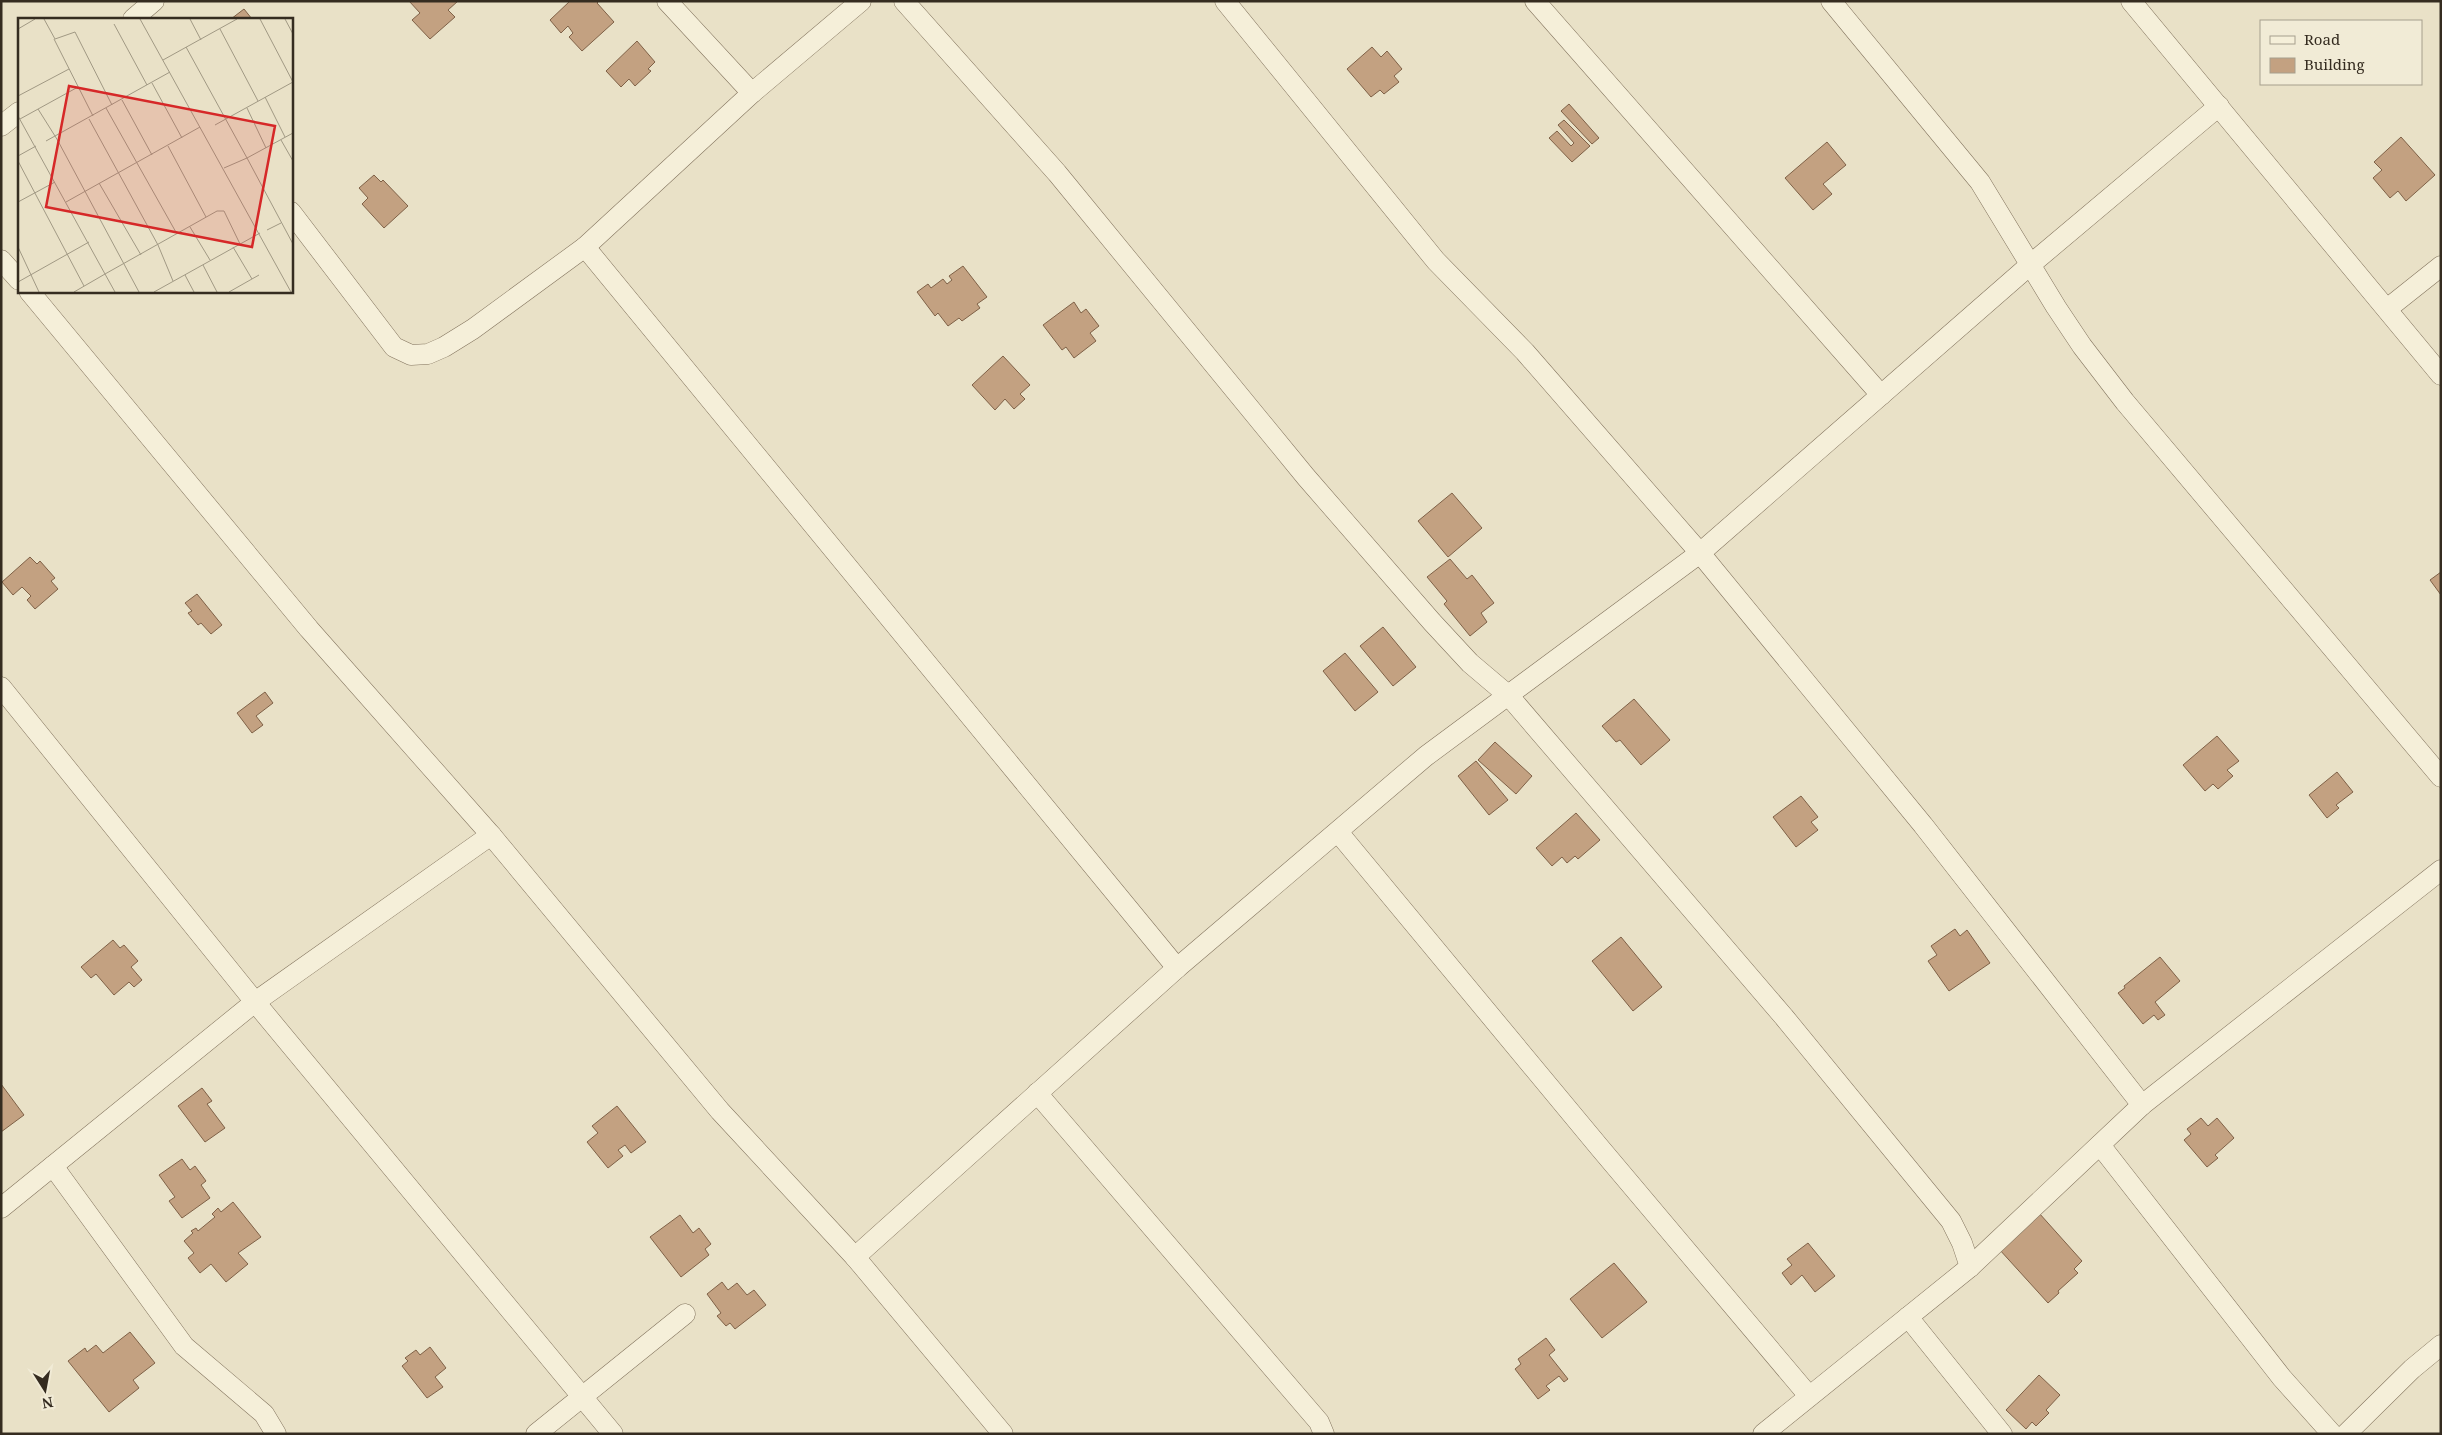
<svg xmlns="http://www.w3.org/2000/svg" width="2442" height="1435" font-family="'Noto Serif',serif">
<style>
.building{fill:#c3a181;stroke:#7f6147}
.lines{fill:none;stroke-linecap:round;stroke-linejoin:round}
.minor-casing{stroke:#83745e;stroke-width:21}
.minor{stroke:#f5efd9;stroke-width:20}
.inset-road{fill:none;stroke:#a19984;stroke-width:1}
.view{fill:#d62828;fill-opacity:0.15;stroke:#d62828;stroke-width:2.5}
.inset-edge{fill:none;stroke:#352c20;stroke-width:2.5}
</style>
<rect width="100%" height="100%" fill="#e9e1c7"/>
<g class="building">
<polygon points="409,1 458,1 448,10 455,17 430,39 412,20 420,13"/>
<polygon points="570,1 599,1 597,3 614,22 582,51 569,37 573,33 568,26 561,33 550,20"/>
<polygon points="244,9 252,19 231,19"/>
<polygon points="637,41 655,62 648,69 651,71 635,86 629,79 621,87 606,71"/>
<polygon points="1372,47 1381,57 1387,51 1402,69 1394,76 1399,82 1384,94 1380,90 1371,97 1347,69"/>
<polygon points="1569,104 1599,138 1592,144 1561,111"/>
<polygon points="1564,120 1590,146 1572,162 1549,138 1557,131 1571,146 1574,143 1558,125"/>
<polygon points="2401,137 2435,175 2406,201 2398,191 2390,198 2373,178 2382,170 2374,162"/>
<polygon points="1827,142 1846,165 1823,184 1832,194 1813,210 1785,178"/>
<polygon points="374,175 381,182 383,180 408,206 384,228 362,204 368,198 359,188"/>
<polygon points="963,266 987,297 977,304 980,308 962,321 959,318 948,326 938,313 935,316 917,292 928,284 931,288 943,279 947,284 952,280 949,276"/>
<polygon points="1074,302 1081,313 1086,309 1099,326 1090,333 1096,341 1074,358 1066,347 1062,350 1043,325"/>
<polygon points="1003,356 1030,385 1020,394 1025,399 1014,409 1005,399 995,410 972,385"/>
<polygon points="1452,493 1482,528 1448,557 1418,521"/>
<polygon points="30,557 37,564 40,561 55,578 51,581 58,589 35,609 27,600 31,596 22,587 13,595 2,582"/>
<polygon points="1450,559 1467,579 1472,575 1494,603 1481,613 1487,622 1470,636 1444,604 1447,601 1427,577"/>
<polygon points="2441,572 2441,595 2430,580"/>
<polygon points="197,594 222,625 211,634 201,623 198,625 188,613 192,611 185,603"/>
<polygon points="1383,627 1416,667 1393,686 1360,646"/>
<polygon points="1345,653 1378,692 1355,711 1323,671"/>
<polygon points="265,692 273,703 256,716 263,725 252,733 237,713"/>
<polygon points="1634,699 1670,740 1641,765 1620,740 1616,742 1602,726"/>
<polygon points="2217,736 2239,761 2227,770 2233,776 2218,789 2213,784 2205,791 2183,765"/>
<polygon points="1495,742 1532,776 1516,794 1478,760"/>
<polygon points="1476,761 1508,800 1489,815 1458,776"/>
<polygon points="2337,772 2353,792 2336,805 2339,808 2327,818 2309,795"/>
<polygon points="1801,796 1818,817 1811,822 1818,830 1796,847 1773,817"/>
<polygon points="1576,813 1600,840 1578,859 1575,856 1567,863 1562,857 1552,866 1536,848"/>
<polygon points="1955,929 1960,936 1967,930 1990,963 1949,991 1928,961 1937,955 1931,946"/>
<polygon points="1621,937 1662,987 1633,1011 1592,961"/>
<polygon points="113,940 120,948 124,945 138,961 131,967 142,980 134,987 129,982 114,995 96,974 91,978 81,967"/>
<polygon points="2160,957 2180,981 2155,1002 2165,1015 2158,1020 2154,1015 2143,1024 2118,993 2125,988 2124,986"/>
<polygon points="1,1084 24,1115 1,1132"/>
<polygon points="202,1088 212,1101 207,1104 225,1128 205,1142 178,1106"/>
<polygon points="617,1106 646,1142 631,1153 625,1145 618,1150 623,1156 608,1168 587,1142 598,1133 592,1126"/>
<polygon points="2201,1118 2208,1126 2217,1118 2234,1138 2215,1155 2218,1158 2207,1167 2184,1140 2191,1134 2187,1129"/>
<polygon points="182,1159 190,1170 195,1166 206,1181 201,1185 210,1198 182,1218 169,1201 175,1197 159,1175"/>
<polygon points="233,1202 261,1237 238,1253 248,1264 226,1282 211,1264 200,1273 188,1258 194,1253 184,1241 193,1233 191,1231 196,1228 198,1231 215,1217 212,1214 218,1208 221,1212"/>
<polygon points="2039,1213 2082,1261 2074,1269 2078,1273 2058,1291 2059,1293 2048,1303 1999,1249"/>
<polygon points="680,1215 693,1233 699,1228 711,1244 705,1249 709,1255 681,1277 650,1237"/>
<polygon points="1808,1243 1835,1276 1815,1292 1802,1275 1791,1285 1782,1273 1792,1265 1787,1259"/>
<polygon points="1614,1263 1647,1302 1602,1338 1570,1299"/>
<polygon points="722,1282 728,1290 737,1283 747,1295 754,1290 766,1305 735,1329 730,1323 726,1326 717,1316 721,1313 707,1294"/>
<polygon points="130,1332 155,1363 133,1380 139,1388 109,1412 68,1361 85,1348 87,1352 96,1345 103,1353"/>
<polygon points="1546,1338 1555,1350 1549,1355 1568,1379 1564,1382 1559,1376 1546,1386 1550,1390 1538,1399 1515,1369 1521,1364 1518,1359"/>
<polygon points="430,1347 446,1368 435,1377 443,1387 427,1398 402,1366 408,1361 405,1358 416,1350 420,1355"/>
<polygon points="2039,1375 2060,1395 2046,1410 2049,1413 2036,1426 2032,1422 2026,1429 2006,1410"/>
</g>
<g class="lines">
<defs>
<g id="minor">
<polyline points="667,1 752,93"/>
<polyline points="904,1 1057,173 1306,477 1432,622 1470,663 1509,696 1784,1017 1951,1221 1962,1243 1970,1267"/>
<polyline points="1225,1 1436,261 1525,352 1700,553 1923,825 2142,1105"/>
<polyline points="1535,1 1881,395"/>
<polyline points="1831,1 1980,182 2056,307 2082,346 2125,402 2441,777"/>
<polyline points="2131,1 2441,375"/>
<polyline points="133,19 154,1"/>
<polyline points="1,126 19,112"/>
<polyline points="291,212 394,347 411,355 428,354 444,347 473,329 585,247 752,93 861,1"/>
<polyline points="585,247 1177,968"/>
<polyline points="1,260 19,280"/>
<polyline points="29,291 309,629 491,835 720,1111 855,1257 1003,1434"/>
<polyline points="2387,309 2441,266"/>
<polyline points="1,687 255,1002 491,835"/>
<polyline points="1338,832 1600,1148 1809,1396"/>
<polyline points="1037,1093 1319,1422 1324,1434"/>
<polyline points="2100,1145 2282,1378 2332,1434"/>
<polyline points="53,1166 184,1346 264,1414 276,1434"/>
<polyline points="1,1208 255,1002 613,1434"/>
<polyline points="855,1257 1177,968 1426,756 1700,553 2030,265 2219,106"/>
<polyline points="1908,1317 2002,1434"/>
<polyline points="536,1434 685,1314"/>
<polyline points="1763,1434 1970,1267 2142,1105 2441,870"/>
<polyline points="2346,1434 2412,1369 2441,1345"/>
</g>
</defs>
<use href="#minor" class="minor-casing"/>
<use href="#minor" class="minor"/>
</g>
<g transform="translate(18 18)">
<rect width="275" height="275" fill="#e9e1c7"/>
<path class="inset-road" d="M26,1L37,21L57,14L94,87M122,1L273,274M172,1L183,22M242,1L275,64M267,1L275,16M96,6L129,67M0,11L17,1M202,11L240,83M36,21L75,98M168,29L229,140L275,115M145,42L219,1M134,65L164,120M0,78L51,51M247,79L267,119M104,82L134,137M88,90L159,216M229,90L248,130M20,91L37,118L152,54M0,98L87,256L56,274M2,101L60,69M71,101L140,227L155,263M197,107L275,64M263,122L275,143M28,123L37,118L40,123L121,274M150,128L188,199M0,138L18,128M0,143L66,268M206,150L229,140L275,226M81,165L123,237M0,184L37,164M48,184L182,109M172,209L192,242M249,212L263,205M0,229L21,274M215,229L234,261M185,247L199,274M167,257L176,274M0,264L71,224M97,274L87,256L199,193H206L222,226M136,274L242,215M211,274L241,257"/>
<path class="view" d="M51,68L257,108L234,229L28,189Z"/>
<rect width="275" height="275" class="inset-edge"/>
</g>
<rect width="2442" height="1435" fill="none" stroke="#352c20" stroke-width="5"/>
<rect x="2260" y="20" width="162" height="65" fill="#f1ebd6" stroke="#a69f8d"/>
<rect x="2270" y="36" width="25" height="8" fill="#f5efd9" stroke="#a69f8d"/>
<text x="2304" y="45" font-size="15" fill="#352c20">Road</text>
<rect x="2270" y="58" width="25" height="15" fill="#c3a181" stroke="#a69f8d"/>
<text x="2304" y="70" font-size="15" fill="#352c20">Building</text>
<g transform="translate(45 1390) rotate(169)" stroke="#f1ebd6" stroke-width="4" paint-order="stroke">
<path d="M0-4L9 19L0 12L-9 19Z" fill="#352c20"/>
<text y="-8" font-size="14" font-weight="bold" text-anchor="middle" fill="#352c20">N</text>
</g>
</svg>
